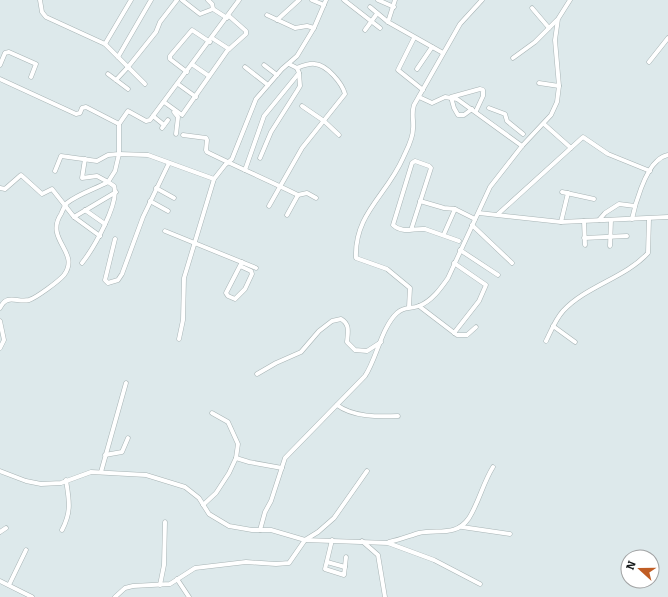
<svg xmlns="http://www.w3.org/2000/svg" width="668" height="597" font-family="Bitter,serif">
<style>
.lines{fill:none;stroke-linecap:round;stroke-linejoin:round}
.street-casing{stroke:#a8b4b5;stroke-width:5}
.street{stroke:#fff;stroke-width:4}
</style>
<rect width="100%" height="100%" fill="#dde9eb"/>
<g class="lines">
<defs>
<g id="street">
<polyline points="40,0 42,12 46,17 105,44 131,0"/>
<polyline points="182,0 200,14 213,9 227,18"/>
<polyline points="208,0 212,4 213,9"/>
<polyline points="312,0 324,5"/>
<polyline points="344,0 380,28"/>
<polyline points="378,0 394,7"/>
<polyline points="395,0 388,22 443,53"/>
<polyline points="370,7 388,22"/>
<polyline points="532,8 549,28"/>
<polyline points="267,15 295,28 307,26 314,28"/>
<polyline points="277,20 299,0"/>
<polyline points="365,30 376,15"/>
<polyline points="212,38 229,49"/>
<polyline points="414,38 398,70 423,90"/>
<polyline points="105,44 128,67 156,32 160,22 177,0"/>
<polyline points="118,57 151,0"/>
<polyline points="513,58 535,42 557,20"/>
<polyline points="649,62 668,38"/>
<polyline points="0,65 5,53 9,52 36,64 31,77"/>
<polyline points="193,65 209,76"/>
<polyline points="264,65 277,75"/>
<polyline points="245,67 268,85"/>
<polyline points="417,69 432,47"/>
<polyline points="187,72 170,59 170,56 192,30 210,42"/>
<polyline points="108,74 128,89"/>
<polyline points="0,79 76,114 80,113 82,108 86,107 119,124"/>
<polyline points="116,80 128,67 145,84"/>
<polyline points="539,83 559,86"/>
<polyline points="178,84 196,97"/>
<polyline points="419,97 432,103 445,97 457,99 522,146"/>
<polyline points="164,102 182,115 227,51 246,34 246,31 229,16"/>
<polyline points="302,106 324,121 339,135"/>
<polyline points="489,108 505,114 507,121 523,134"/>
<polyline points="472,109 464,115 458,115 454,108 451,97 480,89 483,90 483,96 476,111"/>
<polyline points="174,112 178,117 176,134"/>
<polyline points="153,116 164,125"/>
<polyline points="544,124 571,148"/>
<polyline points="162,128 168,120"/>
<path d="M183,135L206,138L207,140L206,150L207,152C237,167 268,180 298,195L307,193L316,198"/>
<polyline points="260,158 271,132 297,91 300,86 299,73"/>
<polyline points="245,170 264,116 299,73 297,68"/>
<polyline points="55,171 61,156 97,161 108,155 119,154 119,124 128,111 146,121 150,120 239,0"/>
<polyline points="0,188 5,189 21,175 42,194 52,189 74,217 100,236"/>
<polyline points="156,188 174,198"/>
<polyline points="562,192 594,199"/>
<polyline points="150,201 168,211"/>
<polyline points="420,201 444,208 455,209 475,219"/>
<path d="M269,206L302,148L345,94C342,83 327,65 315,64C309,63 302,66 297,68L289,64"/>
<polyline points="85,210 105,224"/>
<polyline points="479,213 561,222 668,217"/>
<polyline points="498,214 583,137 608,154 650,171"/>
<polyline points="287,215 298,195"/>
<polyline points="74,217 116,192"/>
<path d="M632,219C635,204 645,171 657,161C660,158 664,156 668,155"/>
<polyline points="599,220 605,213 619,204 635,206"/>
<polyline points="584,221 585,245"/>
<polyline points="561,222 568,193"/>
<polyline points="472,225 512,263"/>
<path d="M411,230L431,168L429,166L415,161L412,163L393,225C403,234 413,228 425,229L459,241"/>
<polyline points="165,231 256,268"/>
<polyline points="444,234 455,209"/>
<polyline points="584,238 627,236"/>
<polyline points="115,239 105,280 108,283 118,280 122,274 143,217 169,163"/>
<polyline points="610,246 611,220"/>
<polyline points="460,250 498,275"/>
<path d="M82,263C93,249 120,203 114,186L108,182L115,171L119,154L148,155L214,179"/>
<polyline points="240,266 251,271 252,274 245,289 235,299 228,296 226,293 242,262"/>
<polyline points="419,306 457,335 467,335 476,327"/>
<path d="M409,307L410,288L387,269L356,258C354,214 387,195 403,158C407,149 413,139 413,129C414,120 411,114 414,105L460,24L482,0"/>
<path d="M0,308C7,293 17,303 29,300C36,298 59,281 64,275C81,252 44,240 61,214C63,210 64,206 67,203C78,194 95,189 108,182L97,176L82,178L85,159"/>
<polyline points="0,321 4,340 0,348"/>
<polyline points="553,326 575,342"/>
<polyline points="454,333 479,301 486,285 454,263"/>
<polyline points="179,339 183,320 184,278 214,179 225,165 232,159 256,99 282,69 297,56 314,28 326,0"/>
<path d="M546,341C551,331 555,320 563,311C586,286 625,278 648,253L649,219"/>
<path d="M257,374L276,363L301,352L319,331L332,321L341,319C350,324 348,332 347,342L355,350L367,351L381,342"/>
<path d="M337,405C353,417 378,417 398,416"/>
<polyline points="105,455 122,452 128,438"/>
<polyline points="236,458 249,462 282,468"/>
<polyline points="0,471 26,481 41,484 61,483 91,472 146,475 185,487 199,498 209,514 229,526 252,530 271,530 305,540 388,543 434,560 480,584"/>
<polyline points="101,472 126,383"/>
<polyline points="203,505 216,493 229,473 236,458 238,444 228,422 212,413"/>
<polyline points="462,527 510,534"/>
<path d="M62,530C72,511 69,500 66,480"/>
<path d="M260,530L265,512L271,501L285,458L365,376C377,358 381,328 397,313C404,306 411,309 419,306C432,301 441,288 448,278L490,187L522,146L551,115L557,102L559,86L555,40L558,19L570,0"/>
<polyline points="0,532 6,528"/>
<polyline points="332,540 325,569 344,575 346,557"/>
<polyline points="362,541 378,555 385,597"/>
<path d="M389,542C399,540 409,536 419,533C438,529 456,537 469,518C479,502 483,483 493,467"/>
<polyline points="327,562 345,567"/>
<polyline points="177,579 189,597"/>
<polyline points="0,581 32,597"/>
<polyline points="9,585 26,550"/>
<polyline points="160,585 164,565 165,522"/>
<polyline points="115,597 125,588 133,586 170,584 195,568 246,562 276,564 289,563 305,540 318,532 334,518 367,471"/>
</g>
</defs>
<use href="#street" class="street-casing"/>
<use href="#street" class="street"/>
</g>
<g transform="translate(640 569) rotate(291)"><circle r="19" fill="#ffffff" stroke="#a1a2a3"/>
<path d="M0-3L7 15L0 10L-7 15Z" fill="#c05d24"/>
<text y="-6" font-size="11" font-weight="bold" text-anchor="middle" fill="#131718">N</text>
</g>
</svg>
